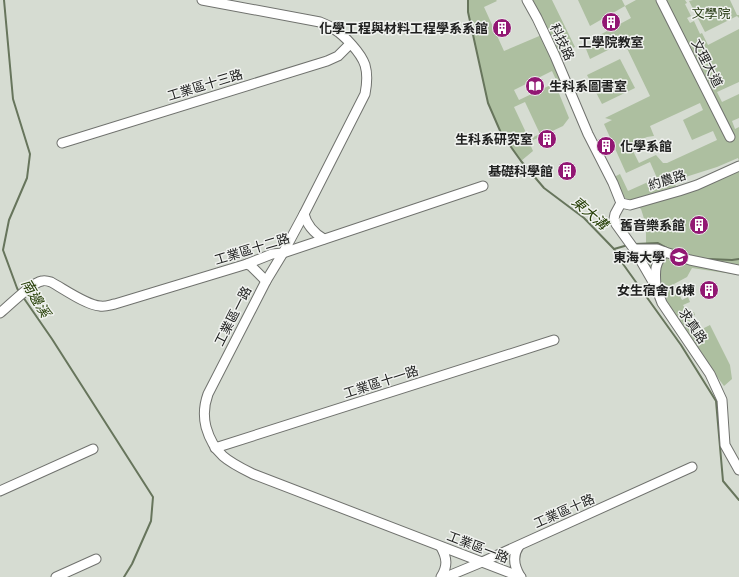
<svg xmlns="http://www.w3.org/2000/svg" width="739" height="577" font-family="'Roboto Condensed','Noto Sans TC',sans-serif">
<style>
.built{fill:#d6dcd2}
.green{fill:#adbfa0;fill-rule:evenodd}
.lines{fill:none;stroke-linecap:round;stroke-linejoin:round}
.stream{stroke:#67755c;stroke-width:2}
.minor-casing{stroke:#70726e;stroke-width:11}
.minor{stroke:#fff;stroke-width:9}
.labels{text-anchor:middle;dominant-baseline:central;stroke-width:3;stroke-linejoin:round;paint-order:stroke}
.park-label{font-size:13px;fill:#1f330a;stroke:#f0f2ef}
.poi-label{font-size:13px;font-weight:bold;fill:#202120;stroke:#f0f2ef;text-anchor:end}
.street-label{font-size:13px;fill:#202120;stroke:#f0f2ef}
.water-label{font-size:14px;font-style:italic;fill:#233c03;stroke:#f0f2ef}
</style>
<rect width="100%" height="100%" fill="#e3e5e1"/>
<rect class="built" x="0" y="0" width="739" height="577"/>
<g class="green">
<path d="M468,0H496L497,1L484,7L504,51L544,34L527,0H552L575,47L555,56L566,81L556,86L569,118L563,126L529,142L533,151L521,161L501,133L488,103L468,12ZM552,71L557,82L519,100L514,90ZM525,102L540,134L529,139L514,107Z"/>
<path d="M578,0H622L625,6L636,0H685L687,3L685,4L691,16L687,18L690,23L694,21L700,34L702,33L708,45L739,29V82L717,92L722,102L739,94V118L732,121L735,129L739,127V275L692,268L687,277L674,284L682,300L688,297L690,302L683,305L688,314L694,312L695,315L689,318L696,332L710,325L730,365L732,379L724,386L709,366L662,298L646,264V225L641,209L624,197L612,178L620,174L628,191L657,178L650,162L626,173L604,124L612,120L605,118L650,96L624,42L590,59L586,49L596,37L631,18L625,6L590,26ZM700,103L703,110L683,120L692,140L713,131L717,140L667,163H663L656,155L639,163L630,145L647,137L654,136L650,126ZM738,158L739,161L730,169L678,190L673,181L717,167Z"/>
<polygon points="693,0 730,0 737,15 739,15 739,18 737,16 705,32 689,1"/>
<polygon points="620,59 635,88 602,104 587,75"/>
</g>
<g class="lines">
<g class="stream">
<polyline points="4,0 13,99 30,154 27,178 9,220 3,250 17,288 19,292"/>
<polyline points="468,0 468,12 488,103 501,133 521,161 544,188 584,218 614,249 623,264 681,345 716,401 723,481 739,500"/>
<polyline points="635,244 658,243 667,248"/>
<polyline points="614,249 628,245"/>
<polyline points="708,259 732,260 739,259"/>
<polyline points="23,297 52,339 153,497 151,521 132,564 124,577"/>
</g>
<defs>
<g id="minor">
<path d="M202,0L320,22C325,24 330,26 334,29C345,36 361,53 365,65C368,75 367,84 365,94L304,214L283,253L266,281L208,394C204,405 203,415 206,427C214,455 229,462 253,474L521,577"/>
<polyline points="527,0 537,18 555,56 588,134 613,183 621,203"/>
<polyline points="661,0 730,137"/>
<polyline points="62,143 75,139 327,61 338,56 350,44"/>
<polyline points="621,203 615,214 614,219 616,224 634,249 656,287 662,303 710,374 722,400 725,445 739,470"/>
<polyline points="621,203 630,205 679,191 697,185 739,166"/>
<path d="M304,214C307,226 314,233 324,239"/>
<polyline points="634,249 657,249 665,252 690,260 739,270"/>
<polyline points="247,264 251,266 266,281"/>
<path d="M656,286C655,272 654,263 665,252"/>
<path d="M0,313C10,305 31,283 42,281C45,280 48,281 51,282C64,289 86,305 100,306C105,307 110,305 115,304L247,264L272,254L283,253L483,186"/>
<polyline points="215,448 554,340"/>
<polyline points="0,491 93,449"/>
<path d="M519,546C512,556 514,566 520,576"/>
<path d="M441,547C447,558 448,566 441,577"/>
<polyline points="56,577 96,559"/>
<polyline points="446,577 482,562 692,467"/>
</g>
</defs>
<use href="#minor" class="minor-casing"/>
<use href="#minor" class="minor"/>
</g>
<defs>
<symbol id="building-disc" viewBox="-11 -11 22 22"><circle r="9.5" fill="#921773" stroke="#f0f2ef"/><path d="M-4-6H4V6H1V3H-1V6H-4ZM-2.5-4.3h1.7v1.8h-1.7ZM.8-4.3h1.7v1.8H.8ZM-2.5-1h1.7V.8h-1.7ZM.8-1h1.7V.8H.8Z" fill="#fff"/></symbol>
<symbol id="library-disc" viewBox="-11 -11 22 22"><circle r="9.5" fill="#921773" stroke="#f0f2ef"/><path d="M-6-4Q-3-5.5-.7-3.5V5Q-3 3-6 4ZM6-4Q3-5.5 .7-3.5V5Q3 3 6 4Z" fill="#fff"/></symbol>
<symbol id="university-disc" viewBox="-11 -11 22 22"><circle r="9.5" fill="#921773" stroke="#f0f2ef"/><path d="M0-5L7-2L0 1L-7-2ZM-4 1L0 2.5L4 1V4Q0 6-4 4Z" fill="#fff"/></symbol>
</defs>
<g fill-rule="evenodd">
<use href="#building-disc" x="600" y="11" width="22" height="22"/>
<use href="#building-disc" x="491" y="17" width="22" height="22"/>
<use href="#library-disc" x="524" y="75" width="22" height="22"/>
<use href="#building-disc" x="536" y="128" width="22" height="22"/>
<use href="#building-disc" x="595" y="135" width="22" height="22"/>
<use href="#building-disc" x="556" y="160" width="22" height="22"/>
<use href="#building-disc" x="688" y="214" width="22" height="22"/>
<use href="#university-disc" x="668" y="246" width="22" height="22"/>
<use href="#building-disc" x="698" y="279" width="22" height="22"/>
</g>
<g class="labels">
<g class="park-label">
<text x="711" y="13">文學院</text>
</g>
<g class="poi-label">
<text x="488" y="28">化學工程與材料工程學系系館</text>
<text x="611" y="42" text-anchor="middle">工學院教室</text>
<text x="549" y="86" text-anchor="start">生科系圖書室</text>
<text x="533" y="139">生科系研究室</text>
<text x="620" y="146" text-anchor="start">化學系館</text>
<text x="553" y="171">基礎科學館</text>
<text x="685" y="225">舊音樂系館</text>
<text x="665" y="257">東海大學</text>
<text x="695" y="290">女生宿舍16棟</text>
</g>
<g class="street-label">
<text transform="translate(562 42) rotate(65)">科技路</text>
<text transform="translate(707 63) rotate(63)">文理大道</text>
<text transform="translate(205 85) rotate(-17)">工業區十三路</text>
<text transform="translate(667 180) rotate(-17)">約農路</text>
<text transform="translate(252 249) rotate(-17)">工業區十二路</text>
<text transform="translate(233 316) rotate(-63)">工業區一路</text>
<text transform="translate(693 326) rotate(56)">求真路</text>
<text transform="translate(381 382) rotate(-18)">工業區十一路</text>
<text transform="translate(564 511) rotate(-24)">工業區十路</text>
<text transform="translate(478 547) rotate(21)">工業區一路</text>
</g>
<g class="water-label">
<text transform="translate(590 213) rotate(41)">東大溝</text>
<text transform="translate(36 298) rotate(59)">南邊溪</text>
</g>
</g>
</svg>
